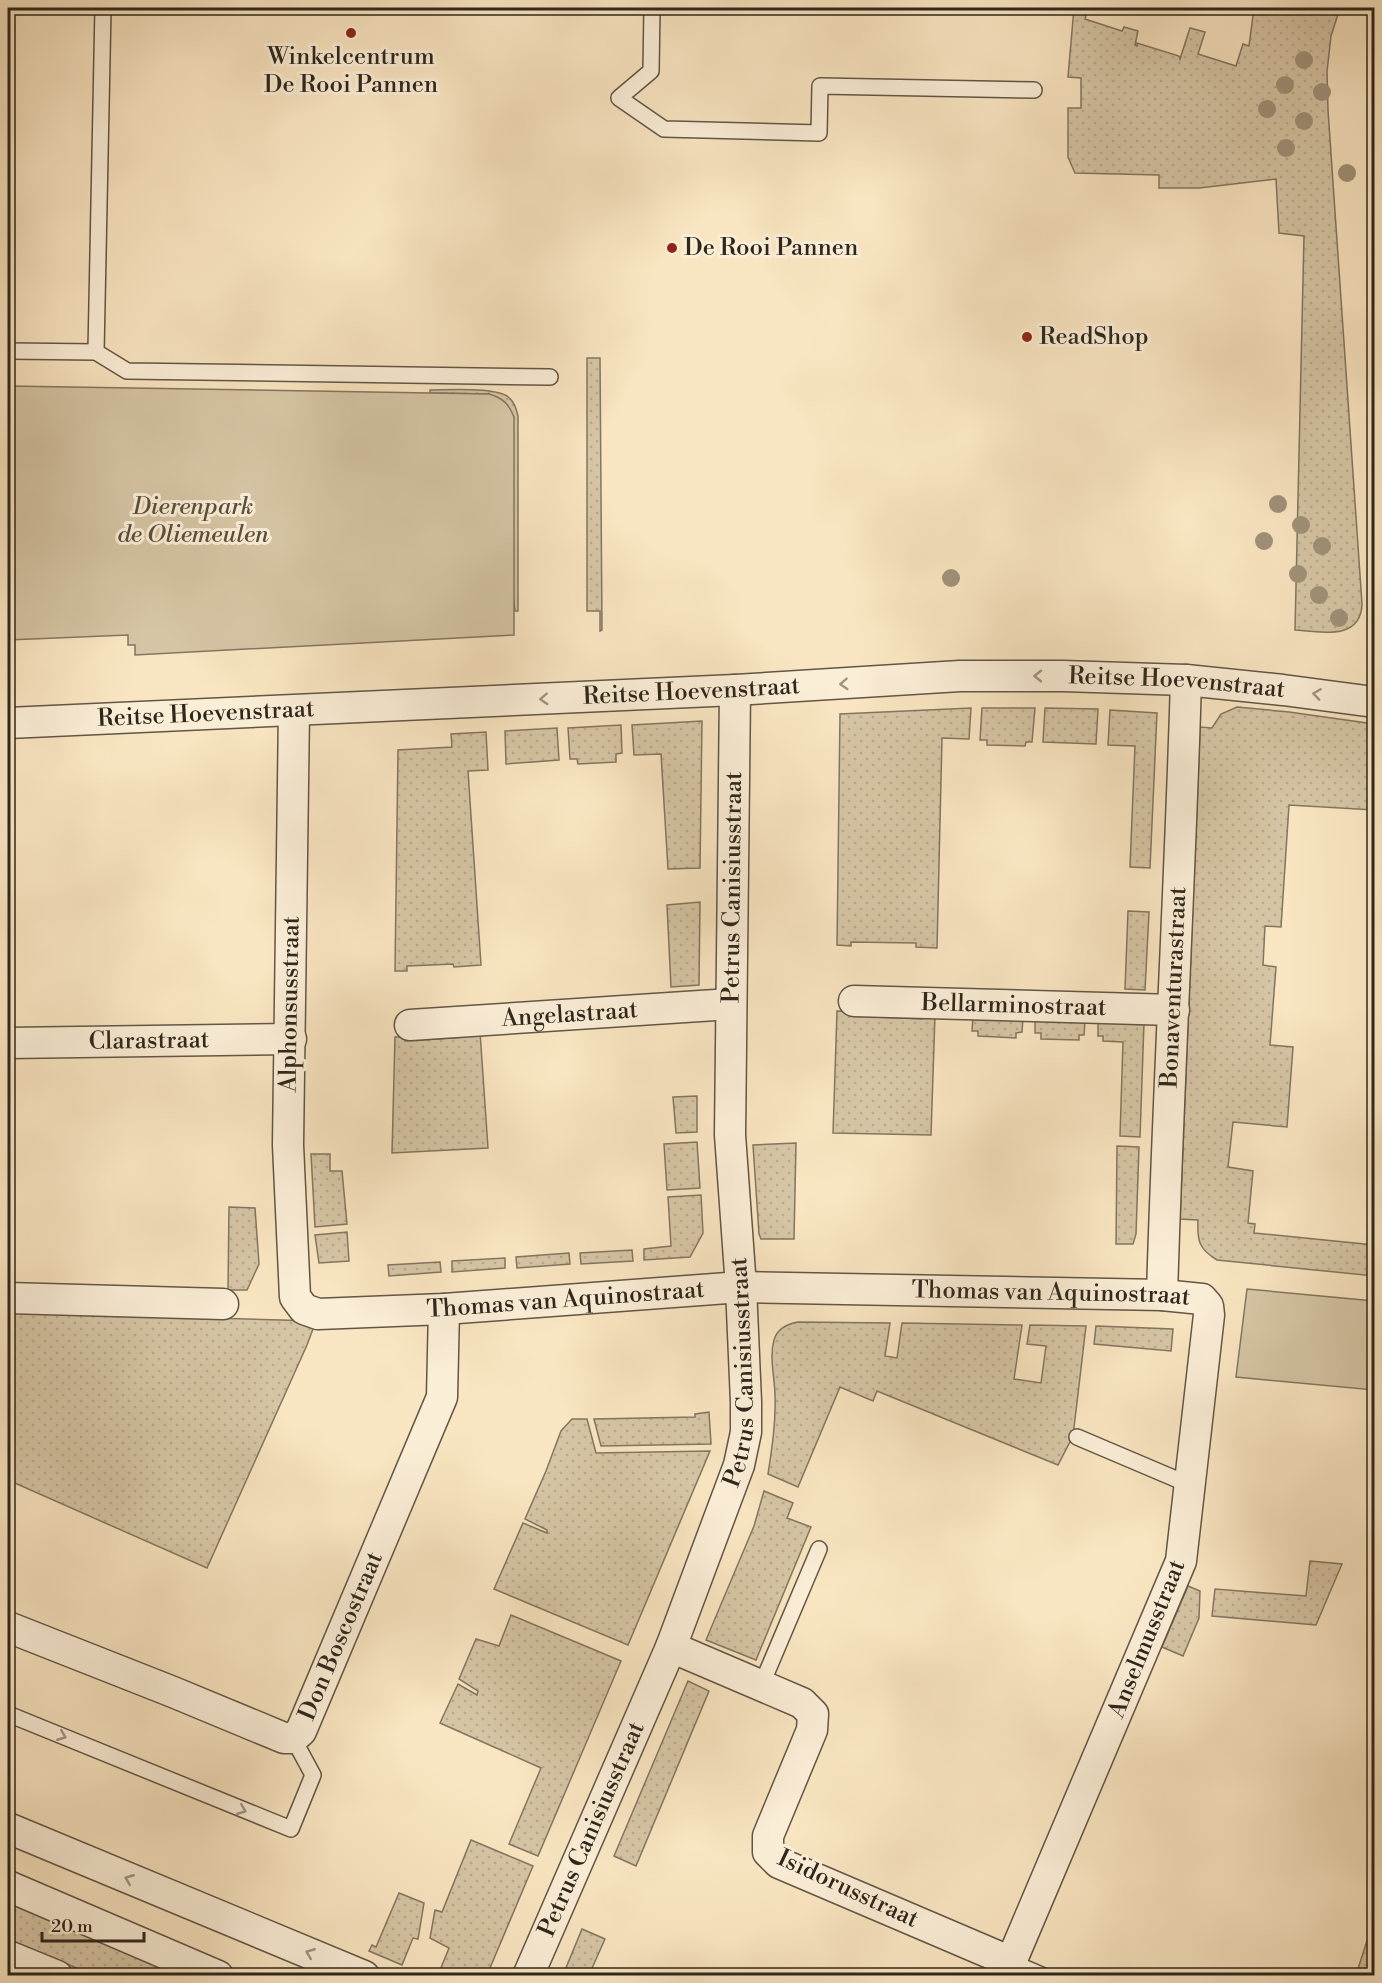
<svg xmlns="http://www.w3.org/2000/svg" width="1382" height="1983" font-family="'Libre Bodoni',serif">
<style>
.grass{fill:url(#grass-dots);stroke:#827660;stroke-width:1.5}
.park{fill:#d6c5a5;stroke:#827660;stroke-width:1.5}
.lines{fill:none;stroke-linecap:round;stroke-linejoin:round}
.service-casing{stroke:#615645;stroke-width:18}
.minor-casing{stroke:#615645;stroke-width:33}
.service{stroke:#fbeed7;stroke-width:15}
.minor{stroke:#fbeed7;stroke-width:30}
.tree{fill:#a09279}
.oneway{stroke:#9f9483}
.poi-dot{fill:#8f2418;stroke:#fbeed7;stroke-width:2}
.labels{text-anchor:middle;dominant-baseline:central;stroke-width:6;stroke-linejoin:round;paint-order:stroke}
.poi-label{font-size:24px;fill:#2e271c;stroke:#fbeed7;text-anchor:start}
.park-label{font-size:24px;font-style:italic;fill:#584e3e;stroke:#fbeed7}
.street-label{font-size:24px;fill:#2e271c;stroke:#fbeed7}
</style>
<defs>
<pattern id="grass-dots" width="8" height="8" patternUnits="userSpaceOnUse" patternTransform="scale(1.5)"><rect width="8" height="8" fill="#d6c5a5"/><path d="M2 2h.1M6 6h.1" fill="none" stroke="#b8a98d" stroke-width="1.8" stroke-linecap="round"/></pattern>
</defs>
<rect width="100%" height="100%" fill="#f9e5c1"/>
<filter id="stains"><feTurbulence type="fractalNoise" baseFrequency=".00333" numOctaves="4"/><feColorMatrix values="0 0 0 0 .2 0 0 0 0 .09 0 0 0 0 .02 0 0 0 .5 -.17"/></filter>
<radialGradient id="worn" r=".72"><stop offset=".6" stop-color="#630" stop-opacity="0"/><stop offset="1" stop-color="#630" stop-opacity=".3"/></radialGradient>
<g class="grass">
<path d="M1074,8H1088L1085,19L1122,31L1124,27L1138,31L1135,45L1137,46V43L1179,56L1180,59L1190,28L1205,32L1198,54L1236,66L1243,44L1249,46L1254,8H1340L1331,36L1327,72L1328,110L1362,604C1361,641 1320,632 1295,630L1304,236L1279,233L1276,179L1199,188H1159V175L1075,173L1068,157V108H1081V78L1068,77Z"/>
<polygon points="587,358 600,358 602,630 600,631 600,611 587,611"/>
<path d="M430,390C447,390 493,387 507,396C514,401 516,408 518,416V611H515L489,394L430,393Z"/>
<path d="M1237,707L1289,712L1374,724V810L1289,805L1281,927L1265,926L1263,965L1276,967L1270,1045L1293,1047L1287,1127L1233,1122L1228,1167L1253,1171L1248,1223L1255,1224L1254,1233L1374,1245V1276L1217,1260C1199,1249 1197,1241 1198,1220L1180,1219L1200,730V727L1212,728L1221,714Z"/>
<polygon points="971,708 969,739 942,738 937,948 916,947 916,943 851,942 851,946 837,945 840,714"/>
<polygon points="982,708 1035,708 1032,742 1026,742 1025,746 987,745 987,740 980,740"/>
<polygon points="1045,708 1098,709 1096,744 1043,742"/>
<polygon points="1110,710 1157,713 1150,868 1130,867 1135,746 1108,745"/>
<polygon points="702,721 700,868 668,869 661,754 634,755 632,725"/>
<polygon points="621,725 622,753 616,754 616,762 578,764 577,759 570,759 568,728"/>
<polygon points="557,728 559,760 506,764 505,731"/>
<polygon points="486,732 488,770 468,771 481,965 454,967 453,964 407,966 407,971 395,971 398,750 452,747 451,734"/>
<polygon points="700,902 699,985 671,987 667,905"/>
<polygon points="1128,911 1149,912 1145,990 1125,989"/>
<polygon points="837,1011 854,1012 855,1016 922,1019 922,1015 935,1015 931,1135 833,1133"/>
<polygon points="973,1016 1023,1018 1022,1032 1016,1033 1016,1038 978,1036 978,1031 972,1031"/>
<polygon points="1035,1019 1085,1021 1084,1035 1079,1035 1079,1040 1041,1039 1041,1033 1035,1033"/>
<polygon points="1098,1021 1144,1023 1140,1137 1120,1136 1123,1042 1103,1041 1103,1036 1098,1036"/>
<polygon points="480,1032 488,1148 392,1153 395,1037 405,1037 405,1041 465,1037 466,1033"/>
<polygon points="697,1096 697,1132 676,1133 673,1097"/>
<polygon points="697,1142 700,1188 667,1190 664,1144"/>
<polygon points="796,1143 794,1239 761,1239 759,1234 753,1145"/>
<polygon points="1117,1146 1139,1147 1136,1234 1133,1244 1116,1244"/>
<polygon points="311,1154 330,1154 330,1171 342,1171 347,1224 315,1227"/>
<polygon points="701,1195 703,1233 690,1257 644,1260 644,1249 671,1246 668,1197"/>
<polygon points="229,1207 255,1208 259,1264 247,1290 228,1290"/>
<polygon points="347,1232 349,1261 319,1263 315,1235"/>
<polygon points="632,1250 633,1261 581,1264 580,1253"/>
<polygon points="569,1253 570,1264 517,1268 516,1257"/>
<polygon points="505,1258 505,1268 452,1272 452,1261"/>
<polygon points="440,1262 441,1272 389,1276 388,1265"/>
<polygon points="8,1312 316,1321 307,1345 207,1568 8,1480"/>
<path d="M798,1322L890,1323L885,1356L897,1358L902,1323L1022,1325L1014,1379L1041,1383L1046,1346L1027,1344L1030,1325L1086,1326L1073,1436L1058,1465L877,1391L873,1401L840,1387L798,1487L768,1474C772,1448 776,1422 775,1396C775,1379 769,1357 774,1340C777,1329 787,1324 798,1322Z"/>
<polygon points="1096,1326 1173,1329 1171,1351 1094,1344"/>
<polygon points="709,1412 711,1444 601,1446 594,1419 695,1417 695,1414"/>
<polygon points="572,1419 587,1419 596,1453 710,1451 628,1645 494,1589 523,1523 547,1533 547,1530 525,1519 546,1471 561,1431"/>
<polygon points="764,1491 793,1503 787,1518 811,1527 756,1660 706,1640 754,1526"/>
<polygon points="1310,1561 1342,1564 1316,1625 1212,1616 1215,1589 1306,1596"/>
<polygon points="1188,1586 1200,1591 1199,1618 1183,1656 1162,1647"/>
<polygon points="511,1615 621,1661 538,1856 509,1844 541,1768 440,1723 458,1684 477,1695 478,1691 459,1679 476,1639 499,1646"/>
<polygon points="688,1681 709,1691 636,1866 614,1856"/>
<polygon points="471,1840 533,1866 487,1975 438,1975 449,1948 430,1938 435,1910 442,1912"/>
<polygon points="399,1893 424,1903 418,1939 413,1938 402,1965 369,1951 372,1945 376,1947"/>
<polygon points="8,1901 183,1975 93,1975 8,1939"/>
<polygon points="1374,1919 1374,1975 1356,1975"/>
<polygon points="582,1929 605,1939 589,1975 563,1975"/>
</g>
<g class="park">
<path d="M8,386L489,394C503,398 509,404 514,417V635L135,655V645H128V635L8,640Z"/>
<polygon points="1247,1289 1374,1301 1374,1390 1236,1377"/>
</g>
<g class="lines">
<defs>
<g id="service">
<polyline points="652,8 651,71 619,98 664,129 819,133 820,86 1034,90"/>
<polyline points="8,351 96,352 103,8"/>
<polyline points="96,352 127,371 550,377"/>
<polyline points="1077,1437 1190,1485"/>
<polyline points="761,1686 819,1549"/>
<polyline points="8,1714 291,1829 313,1775 293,1738"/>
<polyline points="1004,1976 1011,1962 1044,1976"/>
</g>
<g id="minor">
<path id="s1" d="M294,711L288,1145L295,1297L304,1309L318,1314L444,1309L741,1287L1162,1295L1202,1299L1208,1306L1209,1315L1181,1561L1011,1962L779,1863L768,1852V1836L812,1730L813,1714L802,1703L671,1647"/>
<path id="s2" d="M8,723L735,690L960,676H1063L1186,680L1283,690L1374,702"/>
<path id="s3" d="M854,1001L1174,1010"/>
<path id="s4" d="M410,1025L731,1004"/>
<path id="s5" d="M8,1043L291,1039"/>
<path id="s6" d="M1162,1295C1168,1090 1180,885 1186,680"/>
<polyline points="8,1298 223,1304"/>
<path id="s7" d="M8,1627L173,1692L284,1738H293L301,1731L442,1397L444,1309"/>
<polyline points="8,1828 364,1976"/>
<polyline points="8,1886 218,1976"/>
<polyline points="8,1956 57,1976"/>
<path id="s8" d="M528,1976L671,1647L739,1465L746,1432V1402L741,1287L730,1135L735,690"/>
</g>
</defs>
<use href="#service" class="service-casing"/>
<use href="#minor" class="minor-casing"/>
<use href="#service" class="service"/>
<use href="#minor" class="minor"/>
</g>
<g class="tree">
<circle cx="1304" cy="60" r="9"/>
<circle cx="1285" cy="85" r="9"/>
<circle cx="1322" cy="92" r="9"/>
<circle cx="1267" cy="109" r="9"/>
<circle cx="1304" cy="121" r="9"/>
<circle cx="1286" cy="148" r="9"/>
<circle cx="1347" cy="173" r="9"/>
<circle cx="1278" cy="504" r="9"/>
<circle cx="1301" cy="525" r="9"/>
<circle cx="1264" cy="541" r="9"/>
<circle cx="1322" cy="546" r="9"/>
<circle cx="1298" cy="574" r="9"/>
<circle cx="951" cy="578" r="9"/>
<circle cx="1319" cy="595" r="9"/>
<circle cx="1339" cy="618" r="9"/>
</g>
<defs><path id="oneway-chevron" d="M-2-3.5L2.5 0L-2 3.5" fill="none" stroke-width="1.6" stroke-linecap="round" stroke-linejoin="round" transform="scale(1.5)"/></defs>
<g class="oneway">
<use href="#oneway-chevron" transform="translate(1038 676) rotate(180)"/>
<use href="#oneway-chevron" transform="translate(844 684) rotate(176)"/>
<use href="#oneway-chevron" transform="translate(1317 694) rotate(-172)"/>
<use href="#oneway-chevron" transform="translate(544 699) rotate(177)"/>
<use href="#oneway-chevron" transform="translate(62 1736) rotate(22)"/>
<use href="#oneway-chevron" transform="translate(242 1810) rotate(22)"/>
<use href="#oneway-chevron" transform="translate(129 1879) rotate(-158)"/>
<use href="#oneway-chevron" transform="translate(310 1953) rotate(-158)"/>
</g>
<g class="poi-dot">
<circle cx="351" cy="33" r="6"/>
<circle cx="672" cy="248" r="6"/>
<circle cx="1027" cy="337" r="6"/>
</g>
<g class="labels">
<g class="poi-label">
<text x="351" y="57" text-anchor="middle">Winkelcentrum<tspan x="351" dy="28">De Rooi Pannen</tspan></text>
<text x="684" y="248">De Rooi Pannen</text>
<text x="1039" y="337">ReadShop</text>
</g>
<g class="park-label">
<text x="193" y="507">Dierenpark<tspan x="193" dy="28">de Oliemeulen</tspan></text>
</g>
<g class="street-label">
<text stroke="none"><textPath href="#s2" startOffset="1170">Reitse Hoevenstraat</textPath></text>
<text stroke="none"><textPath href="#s2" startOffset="684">Reitse Hoevenstraat</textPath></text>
<text stroke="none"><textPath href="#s2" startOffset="198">Reitse Hoevenstraat</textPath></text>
<text stroke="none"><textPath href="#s8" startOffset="1132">Petrus Canisiusstraat</textPath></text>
<text stroke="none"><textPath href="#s6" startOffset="308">Bonaventurastraat</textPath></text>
<text transform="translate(290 1004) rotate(-89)">Alphonsusstraat</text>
<text stroke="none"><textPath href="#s3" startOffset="160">Bellarminostraat</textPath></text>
<text stroke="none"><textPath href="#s4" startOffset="160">Angelastraat</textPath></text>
<text stroke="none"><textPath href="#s5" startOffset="141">Clarastraat</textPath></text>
<text stroke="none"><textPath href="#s1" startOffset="1350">Thomas van Aquinostraat</textPath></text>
<text stroke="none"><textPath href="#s1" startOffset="864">Thomas van Aquinostraat</textPath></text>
<text stroke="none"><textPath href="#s8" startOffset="646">Petrus Canisiusstraat</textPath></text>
<text stroke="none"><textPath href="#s7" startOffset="420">Don Boscostraat</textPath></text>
<text transform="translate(1147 1639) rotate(-68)">Anselmusstraat</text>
<text stroke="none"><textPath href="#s8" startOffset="160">Petrus Canisiusstraat</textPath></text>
<text transform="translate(848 1889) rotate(25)">Isidorusstraat</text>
</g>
</g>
<rect width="1382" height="1983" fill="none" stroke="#f9e5c1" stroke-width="30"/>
<rect x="9" y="9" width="1364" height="1965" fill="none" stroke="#2e271c" stroke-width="3"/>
<rect x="15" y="15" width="1352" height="1953" fill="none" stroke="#2e271c" stroke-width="1.5"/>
<path d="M42 1932v9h102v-9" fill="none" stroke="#2e271c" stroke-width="3"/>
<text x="51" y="1932" font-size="18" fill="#2e271c" stroke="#fbeed7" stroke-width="4.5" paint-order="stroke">20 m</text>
<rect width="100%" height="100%" filter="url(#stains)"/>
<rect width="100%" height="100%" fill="url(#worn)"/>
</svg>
